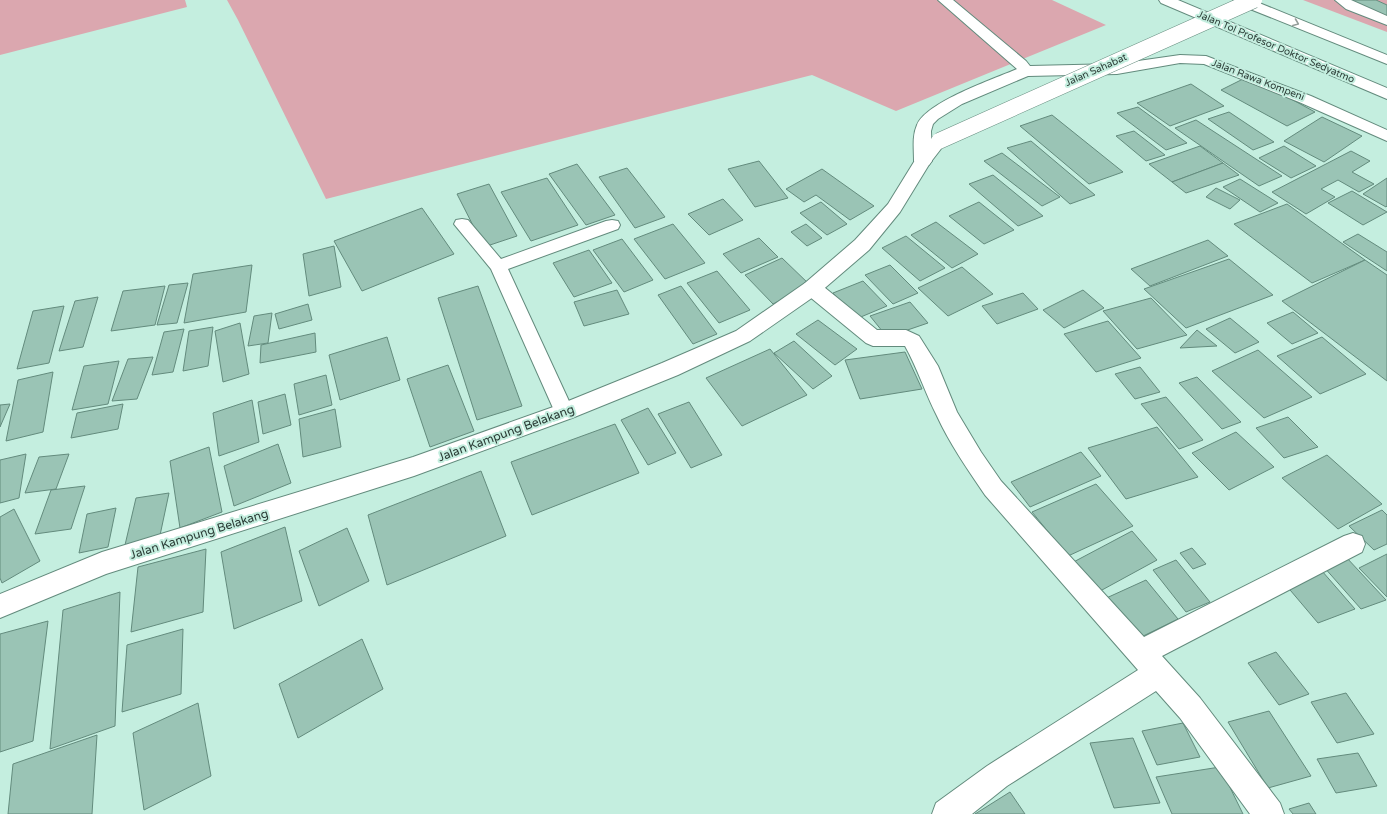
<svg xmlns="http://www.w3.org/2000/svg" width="1387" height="814" font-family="'Varela Round',sans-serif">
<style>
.green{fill:#dba7af}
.building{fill:#9ac4b5;stroke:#638b7d}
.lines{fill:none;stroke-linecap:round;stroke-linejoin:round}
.lane-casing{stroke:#638b7d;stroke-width:2}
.street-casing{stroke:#638b7d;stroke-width:2}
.secondary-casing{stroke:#638b7d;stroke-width:2}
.highway-casing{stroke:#638b7d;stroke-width:2}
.lane{fill:#fff;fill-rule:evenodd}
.street{fill:#fff;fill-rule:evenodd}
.secondary{fill:#fff;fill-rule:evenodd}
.highway{fill:#fff;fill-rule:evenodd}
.secondary-bridge-casing{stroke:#638b7d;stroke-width:17;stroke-linecap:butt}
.secondary-bridge{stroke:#fff;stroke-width:16}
.oneway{stroke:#959e9a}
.labels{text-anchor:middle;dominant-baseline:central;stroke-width:4;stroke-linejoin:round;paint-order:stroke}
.far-street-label{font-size:10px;fill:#2b3c36;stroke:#c4eedf}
.street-label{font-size:12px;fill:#2b3c36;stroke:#c4eedf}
</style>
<rect width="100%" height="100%" fill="#c4eedf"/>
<g class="green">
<polygon points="0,0 185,0 187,7 0,55"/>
<polygon points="227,0 1052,0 1106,25 896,111 812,75 326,199 238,20"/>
<polygon points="1303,0 1387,0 1387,32"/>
</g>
<g class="building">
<polygon points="1354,0 1376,0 1387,5 1387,19 1351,1"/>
<polygon points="1249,76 1315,112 1287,126 1221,90"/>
<polygon points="1191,84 1224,106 1170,126 1137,103"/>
<polygon points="1138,107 1187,143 1166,150 1117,113"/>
<polygon points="1229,112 1274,142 1253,150 1208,119"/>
<polygon points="1052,115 1123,172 1089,184 1020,126"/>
<polygon points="1322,117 1362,136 1324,162 1284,141"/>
<polygon points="1196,120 1282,176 1259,186 1175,128"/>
<polygon points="1134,131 1165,155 1146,161 1116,136"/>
<polygon points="1031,141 1095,195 1070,204 1007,148"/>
<polygon points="1200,146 1223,163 1172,182 1149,164"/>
<polygon points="1284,146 1316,166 1291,178 1259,158"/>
<polygon points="1351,151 1370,161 1352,172 1374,184 1359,192 1338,180 1321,189 1335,197 1306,214 1272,192"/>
<polygon points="1002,153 1060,197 1042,206 984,161"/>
<polygon points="759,161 788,198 755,207 728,169"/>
<polygon points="1223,163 1239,175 1186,193 1172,182"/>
<polygon points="577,164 615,215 586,225 549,174"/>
<polygon points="627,168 665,217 635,228 599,177"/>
<polygon points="822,169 874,206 850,220 816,195 804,202 786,189"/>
<polygon points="993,175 1043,216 1018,226 969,184"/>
<polygon points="547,178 578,225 531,241 501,192"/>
<polygon points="1387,178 1387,206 1386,207 1363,194"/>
<polygon points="1240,179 1278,203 1260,212 1223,187"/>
<polygon points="489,184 517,236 484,247 457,194"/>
<polygon points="1216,188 1240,200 1230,209 1206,197"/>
<polygon points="1352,191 1387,212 1363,225 1328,203"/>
<polygon points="723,199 743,220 709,235 688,214"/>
<polygon points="821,202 847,224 827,235 800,213"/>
<polygon points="979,202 1014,230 984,244 949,216"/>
<polygon points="1287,204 1365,260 1312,283 1234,224"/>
<polygon points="422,208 454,254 362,291 334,241"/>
<polygon points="936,222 978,254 952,268 911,235"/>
<polygon points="673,224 705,263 665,279 634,239"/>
<polygon points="806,224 822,238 807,246 791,232"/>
<polygon points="1358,234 1387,252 1387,271 1343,242"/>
<polygon points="906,236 945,268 920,281 882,248"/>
<polygon points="759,238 778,257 741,273 723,254"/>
<polygon points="622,239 653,280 624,292 593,250"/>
<polygon points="1208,240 1228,256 1150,286 1131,269"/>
<polygon points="334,246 341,287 309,296 303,254"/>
<polygon points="589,250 612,283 574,297 553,263"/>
<polygon points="782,258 810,285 773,304 745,275"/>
<polygon points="1229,259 1273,295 1186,328 1144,289"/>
<polygon points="1365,260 1387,275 1387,381 1282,301"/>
<polygon points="252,265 246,312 184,323 193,274"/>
<polygon points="890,265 918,293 893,304 865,275"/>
<polygon points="962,267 993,294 948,316 918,288"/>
<polygon points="717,271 750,310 719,323 687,283"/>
<polygon points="863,281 887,306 856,319 833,293"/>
<polygon points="188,283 177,323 157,325 169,285"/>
<polygon points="165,286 155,325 111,331 123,291"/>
<polygon points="478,286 522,406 477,420 438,298"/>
<polygon points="681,286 717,334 693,344 658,295"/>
<polygon points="617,290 629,314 584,326 574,302"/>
<polygon points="1083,290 1104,308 1064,328 1043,310"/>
<polygon points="1023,293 1038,309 997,324 982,306"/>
<polygon points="98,297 83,347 59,351 75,301"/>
<polygon points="1151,298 1187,335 1137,349 1103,311"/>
<polygon points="910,302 928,323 887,337 870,316"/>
<polygon points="308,304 312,320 279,329 275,314"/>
<polygon points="64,306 49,363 17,369 33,311"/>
<polygon points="1293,312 1318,333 1292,344 1267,323"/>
<polygon points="272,313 268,343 248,346 254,316"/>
<polygon points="1230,318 1259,342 1235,353 1206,329"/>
<polygon points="818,320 857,349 835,365 796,334"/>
<polygon points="1108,321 1141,358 1096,372 1064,334"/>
<polygon points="240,323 249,374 223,382 215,331"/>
<polygon points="213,327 208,366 183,371 189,331"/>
<polygon points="184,329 173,372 152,375 164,332"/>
<polygon points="1197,330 1217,346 1180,348"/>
<polygon points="315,333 316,352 260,363 261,345"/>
<polygon points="387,337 400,380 340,400 329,355"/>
<polygon points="1322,337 1366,374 1320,394 1277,356"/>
<polygon points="794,341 832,376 813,389 774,353"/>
<polygon points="770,349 807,395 742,426 706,378"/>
<polygon points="1258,350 1312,397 1264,418 1212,371"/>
<polygon points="905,352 922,389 860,399 845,360"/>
<polygon points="153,357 137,399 112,401 128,359"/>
<polygon points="119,361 108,404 72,410 84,366"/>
<polygon points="448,365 474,431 430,447 407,379"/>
<polygon points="1140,367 1160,392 1135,399 1115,374"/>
<polygon points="53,372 43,432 6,441 18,380"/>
<polygon points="326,375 332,405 299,415 294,384"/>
<polygon points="1197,377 1241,422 1222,429 1179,383"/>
<polygon points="285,394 291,425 263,434 258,402"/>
<polygon points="1166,397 1203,440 1179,449 1141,404"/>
<polygon points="252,400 259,442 219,456 213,413"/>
<polygon points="689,402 722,455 691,468 658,414"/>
<polygon points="10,404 0,427 0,405"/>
<polygon points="123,404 118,429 71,438 77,413"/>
<polygon points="648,408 676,453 648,465 621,420"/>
<polygon points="335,409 341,447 303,457 299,419"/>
<polygon points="1288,417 1318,447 1284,458 1256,428"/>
<polygon points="615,424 639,473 532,515 511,462"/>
<polygon points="1157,427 1198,477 1126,499 1088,448"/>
<polygon points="1236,432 1274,467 1229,490 1192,453"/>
<polygon points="278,444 291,483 234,506 224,466"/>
<polygon points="209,447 222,512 180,528 170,461"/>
<polygon points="1081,452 1101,476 1030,507 1011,482"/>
<polygon points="26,454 19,498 0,503 0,460"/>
<polygon points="69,454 56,489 25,493 39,457"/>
<polygon points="1327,455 1382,504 1338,529 1282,478"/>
<polygon points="481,471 506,536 387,585 368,515"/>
<polygon points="1096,484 1133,526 1068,556 1032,512"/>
<polygon points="85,486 71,529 35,534 51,490"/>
<polygon points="169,493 159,540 125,545 136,498"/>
<polygon points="116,508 108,547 79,553 87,514"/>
<polygon points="14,509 40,561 2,583 0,578 0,517"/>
<polygon points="1382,510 1387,515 1387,544 1374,550 1349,526"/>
<polygon points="285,527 302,601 234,629 221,552"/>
<polygon points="347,528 369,581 319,606 299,551"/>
<polygon points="1132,531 1157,560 1091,596 1066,566"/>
<polygon points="1192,548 1206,564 1193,569 1180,553"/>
<polygon points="206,549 203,612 131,632 138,567"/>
<polygon points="1387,554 1387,597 1359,568"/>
<polygon points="1346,557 1386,600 1361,609 1323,566"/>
<polygon points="1176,560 1210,602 1186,612 1153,570"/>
<polygon points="1322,571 1355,609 1318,623 1285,584"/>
<polygon points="1146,580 1178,619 1133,641 1102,600"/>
<polygon points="120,592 115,726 50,749 63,610"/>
<polygon points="48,621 33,741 0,752 0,634"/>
<polygon points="183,629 181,694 122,712 127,645"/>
<polygon points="362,639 383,689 298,738 279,684"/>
<polygon points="1276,652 1309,694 1279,705 1248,663"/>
<polygon points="1346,693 1374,734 1337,743 1311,702"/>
<polygon points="198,703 211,776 144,810 133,733"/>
<polygon points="1269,711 1311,776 1268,788 1228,722"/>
<polygon points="1183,723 1200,757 1157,765 1142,731"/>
<polygon points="97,735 92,814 8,814 13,764"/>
<polygon points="1133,738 1160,803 1114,808 1090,743"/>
<polygon points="1358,753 1377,786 1336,793 1317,759"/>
<polygon points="1220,767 1243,814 1172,814 1156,777"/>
<polygon points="1010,792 1025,814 975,814"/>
<polygon points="1309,803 1316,814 1293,814 1289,809"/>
</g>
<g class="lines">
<defs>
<polygon id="lane" points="462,219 468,220 501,259 606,221 612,220 618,221 620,225 618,229 508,269 574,412 571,417 564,420 557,417 491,269 454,224 456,220"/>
<g id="street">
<path d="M938,0H953L1026,61L1030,66L1117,64L1180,55L1206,56L1311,96L1387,130V141L1299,102L1204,64L1180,63L1117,74L1028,76L962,104L938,119L933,124L931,131L932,161L929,165L923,166L917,165L914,161C914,149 912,136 917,125C926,102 994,79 1017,69Z"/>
<polygon points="1335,0 1351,0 1387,16 1387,25 1346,9"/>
<path d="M812,281L819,283L877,330H906L919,336L938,366L957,412L981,452L1001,481L1144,637L1344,536L1353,533L1362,536L1365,544L1362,552L1162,656L1200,698L1280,803L1284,814H1250L1180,718L1156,691L1007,786L972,814H932L936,803L987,766L1138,670L985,495C968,470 950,444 937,416C925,393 918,369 905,346H873L866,343L805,293L802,288L805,283Z"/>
</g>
<polygon id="secondary" points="939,136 945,137 947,141 930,163 900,212 869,250 819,293 750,341 678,375 572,418 414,476 106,574 0,618 0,594 102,552 413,457 556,406 662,363 736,331 805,283 855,240 888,204 917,157 933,137"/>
<g id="highway">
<polygon points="1159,0 1178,0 1387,88 1387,99 1161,3"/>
<polygon points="1233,0 1252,0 1387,55 1387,64 1235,3"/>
</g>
</defs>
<use href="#lane" class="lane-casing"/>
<use href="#street" class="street-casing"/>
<use href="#secondary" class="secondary-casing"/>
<use href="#highway" class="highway-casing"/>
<use href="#lane" class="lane"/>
<use href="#street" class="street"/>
<use href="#secondary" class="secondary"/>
<use href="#highway" class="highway"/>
<defs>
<polyline id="secondary-bridge" points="939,141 1254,0"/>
</defs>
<use href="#secondary-bridge" class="secondary-bridge-casing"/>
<use href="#secondary-bridge" class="secondary-bridge"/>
</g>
<defs><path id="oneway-chevron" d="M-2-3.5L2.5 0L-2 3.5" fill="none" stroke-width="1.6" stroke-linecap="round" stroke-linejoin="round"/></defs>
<use class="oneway" href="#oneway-chevron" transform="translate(1296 23) rotate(22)"/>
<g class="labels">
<g class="far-street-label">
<text transform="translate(1276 47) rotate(23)">Jalan Tol Profesor Doktor Sedyatmo</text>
<text transform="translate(1096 70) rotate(-24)">Jalan Sahabat</text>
<text transform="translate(1258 80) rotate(21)">Jalan Rawa Kompeni</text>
</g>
<g class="street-label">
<text transform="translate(506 433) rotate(-20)">Jalan Kampung Belakang</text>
<text transform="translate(199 534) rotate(-17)">Jalan Kampung Belakang</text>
</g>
</g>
</svg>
